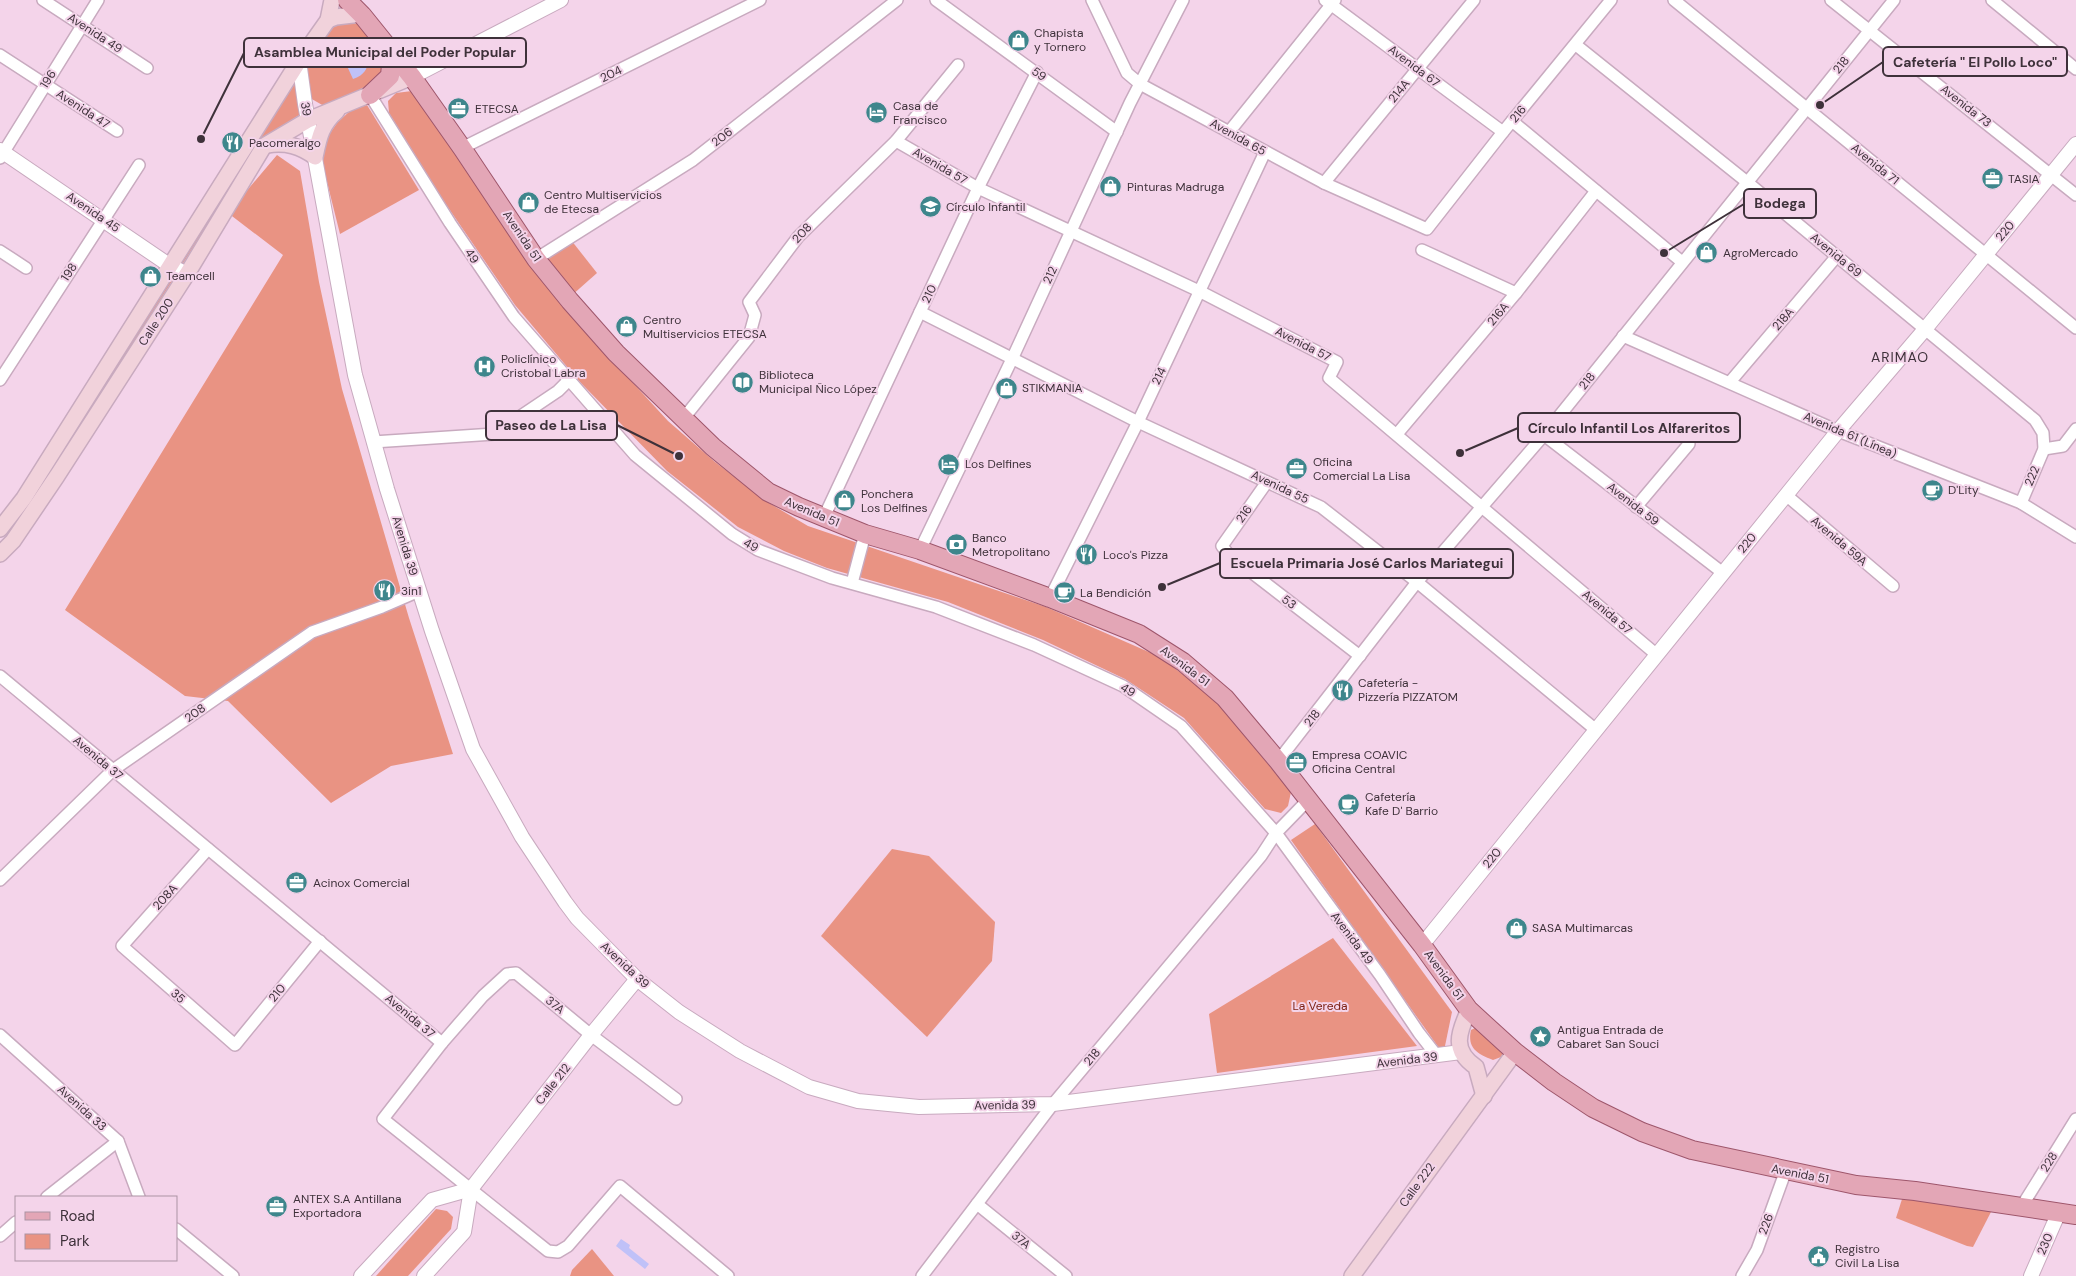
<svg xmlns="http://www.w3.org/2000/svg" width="2076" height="1276" font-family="'DM Sans',sans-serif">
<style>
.green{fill:#e99383}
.water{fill:#c0c1f8}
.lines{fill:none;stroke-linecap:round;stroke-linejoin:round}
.minor-casing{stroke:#c8aabf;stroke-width:14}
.tertiary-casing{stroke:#c8aabf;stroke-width:16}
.secondary-casing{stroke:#c8aabf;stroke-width:18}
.primary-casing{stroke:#9e566b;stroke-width:20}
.minor{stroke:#fff;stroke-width:11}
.tertiary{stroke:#fff;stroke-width:14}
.secondary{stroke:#f1d2db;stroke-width:15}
.primary{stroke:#e3a6b6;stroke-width:18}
.labels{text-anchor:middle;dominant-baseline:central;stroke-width:4;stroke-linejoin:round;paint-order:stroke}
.street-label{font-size:12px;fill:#3e313a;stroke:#f4d4ea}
.poi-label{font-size:12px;fill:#3e313a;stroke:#f4d4ea;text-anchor:start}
.park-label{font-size:12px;fill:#7c2215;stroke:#f4d4ea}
.neighbourhood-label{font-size:14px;letter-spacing:1px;fill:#3e313a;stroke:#f4d4ea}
.leader{fill:none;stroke:#3e313a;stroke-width:2}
.callout-dot{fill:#3e313a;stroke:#f4d4ea;stroke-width:2}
.callout{fill:#f4d4ea;stroke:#3e313a;stroke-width:2}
.callout-label{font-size:14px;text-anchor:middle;font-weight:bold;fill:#3e313a}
</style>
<rect width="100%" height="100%" fill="#f4d4ea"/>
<g class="green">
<path d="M352,21C367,28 383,51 386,67L377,83L324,106L310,98L305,66L326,27Z"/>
<polygon points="296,73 301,114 264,137 248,159 182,265 179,263"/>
<polygon points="412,91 611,359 668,421 715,462 769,503 808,526 1046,607 1158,656 1212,696 1291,792 1288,806 1281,813 1265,809 1184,718 1125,679 1043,640 948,602 827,568 784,551 738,527 667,471 579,381 515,305 445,203 389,113 388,101 396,93"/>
<polygon points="367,105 419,190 340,234 321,158 328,136 337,123 351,110"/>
<polygon points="277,155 300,171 319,282 342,389 409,618 453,754 391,766 331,803 228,701 185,696 65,610 283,255 228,213"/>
<polygon points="571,240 597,273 571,296 545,259"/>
<polygon points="171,276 174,278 48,479 45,478"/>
<polygon points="1315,824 1452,1012 1445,1046 1439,1048 1291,840"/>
<polygon points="892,849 929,856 995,922 992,961 927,1037 821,936"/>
<polygon points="1333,938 1417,1046 1217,1073 1209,1014"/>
<path d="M1475,1028L1500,1048L1503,1054L1501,1057L1493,1060C1477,1054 1467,1048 1471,1030Z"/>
<polygon points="1903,1196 1992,1210 1973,1247 1967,1246 1896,1218"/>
<polygon points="436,1209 447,1211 453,1217 451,1229 408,1276 376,1276"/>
<polygon points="592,1249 614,1276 570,1276 572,1270"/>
</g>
<g class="water">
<path d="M348,48C371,48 375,72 353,79L341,53Z"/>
<polygon points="621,1239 630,1245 629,1248 649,1264 645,1269 616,1246"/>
</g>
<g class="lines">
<defs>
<g id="minor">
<polyline points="43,0 147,68"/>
<polyline points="936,0 1117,132"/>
<polyline points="1092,0 1127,73 1140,84 1324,183 1427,229 1503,132 1611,0"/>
<polyline points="1325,0 1503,132"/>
<polyline points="1674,0 2076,328"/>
<polyline points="1831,0 2076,195"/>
<polyline points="1992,0 2076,69"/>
<polyline points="1576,45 1747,182 2035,420 2043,433 2044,449 2021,503"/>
<polyline points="0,55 117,131"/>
<polyline points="370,95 450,223 514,317 635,455 732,534 758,550 832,578 936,607 1034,645 1123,686 1181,726 1276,833 1380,975 1419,1033 1437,1056"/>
<polyline points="1512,121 1682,262"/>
<polyline points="1229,132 1335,0"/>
<polyline points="896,141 978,188 1199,291 1337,362 1329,378 1657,655"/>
<polyline points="462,148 760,0"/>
<polyline points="0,158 98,0"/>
<polyline points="1324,183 1474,0"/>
<polyline points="1422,250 1516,293"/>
<polyline points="0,251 26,268"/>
<polyline points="536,259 693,160 897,0"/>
<polyline points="920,312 1138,422 1321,507 1417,582 1596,730"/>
<polyline points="1623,336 1838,431 2021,503 2076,537"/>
<polyline points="0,380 139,165"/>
<polyline points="1730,382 1837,256"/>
<polyline points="683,419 749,337 755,315 749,302 798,237 896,141 958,65"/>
<polyline points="1397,434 1516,293 1596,191"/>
<polyline points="1544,435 1723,573"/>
<polyline points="373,442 494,434 558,391 569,380"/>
<polyline points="2044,449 2063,446 2076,429"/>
<polyline points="1267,482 1222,546 1229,555 1360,656"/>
<polyline points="1786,495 1893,586"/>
<polyline points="1636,507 1689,444"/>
<polyline points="824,517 978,188 1037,72"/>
<polyline points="920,550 1013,357 1130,103 1183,0"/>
<polyline points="852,583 865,534"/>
<polyline points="1050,598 1138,422 1265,152"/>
<polyline points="0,676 442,1043"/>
<polyline points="1278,761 1417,582 1544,435 1894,0"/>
<polyline points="208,849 122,946 235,1045 320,941"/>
<polyline points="0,880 113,770 312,632 382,607 419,591"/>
<polyline points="0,1035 118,1141 139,1197"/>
<polyline points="676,1099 591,1035 516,973 507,974 483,996 442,1043 383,1119 548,1251 558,1252 568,1246 620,1186 728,1276"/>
<polyline points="47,1197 118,1141"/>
<polyline points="977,1204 1066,1276"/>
<polyline points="2022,1206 2076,1119"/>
<polyline points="176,1229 233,1276"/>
<polyline points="0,1236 16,1222"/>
<polyline points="922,1276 1053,1104 1261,856 1276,833 1309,799"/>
<polyline points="1742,1276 1757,1250 1786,1170"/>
</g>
<g id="tertiary">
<polyline points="299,61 305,104 355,375 387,489 432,631 473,749 522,837 565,902 577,918 637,979 679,1012 740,1051 809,1087 858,1101 919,1107 1053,1104 1461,1052"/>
<polyline points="412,77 561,0"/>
<polyline points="0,150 169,265 187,274"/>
<polyline points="1422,945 1838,431 1926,328 2076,144"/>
<polyline points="361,1276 432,1200 471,1189"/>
<polyline points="424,1276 464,1232 471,1189 591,1035 637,979"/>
<polyline points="2031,1276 2059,1212"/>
</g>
<g id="secondary">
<polyline points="328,20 336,17 361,14"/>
<path d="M267,145C286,142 300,146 315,157C319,138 321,125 337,111"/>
<polyline points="0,529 24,498 299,61 328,20 332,0"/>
<polyline points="0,554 13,541 57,476 187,274 264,146 308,120 412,77"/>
<path d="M1469,1010C1458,1033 1452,1051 1476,1067L1484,1096"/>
<polyline points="1352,1276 1515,1052"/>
</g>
<g id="primary">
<polyline points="347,0 362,15 412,77 462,148 536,259 570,301 616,353 713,447 768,492 799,507 865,534 920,550 1050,598 1139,634 1183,662 1225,698 1278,761 1422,945 1469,1010 1515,1052 1554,1082 1593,1108 1642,1132 1692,1150 1856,1185 1915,1191 2076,1215"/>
<polyline points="370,95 390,76 392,52"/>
</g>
</defs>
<use href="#minor" class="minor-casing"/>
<use href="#tertiary" class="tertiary-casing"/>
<use href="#secondary" class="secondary-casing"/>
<use href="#primary" class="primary-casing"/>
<use href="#minor" class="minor"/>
<use href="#tertiary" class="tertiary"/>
<use href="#secondary" class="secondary"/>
<use href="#primary" class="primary"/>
</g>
<defs>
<symbol id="shop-disc" viewBox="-11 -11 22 22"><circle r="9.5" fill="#3e868c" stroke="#f4d4ea"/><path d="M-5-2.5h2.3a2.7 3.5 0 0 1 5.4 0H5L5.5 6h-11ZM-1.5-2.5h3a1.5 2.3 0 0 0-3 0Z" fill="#fff"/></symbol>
<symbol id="office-disc" viewBox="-11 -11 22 22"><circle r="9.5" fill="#3e868c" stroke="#f4d4ea"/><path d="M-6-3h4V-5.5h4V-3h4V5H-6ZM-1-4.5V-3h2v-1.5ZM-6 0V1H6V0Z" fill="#fff"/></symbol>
<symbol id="hotel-disc" viewBox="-11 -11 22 22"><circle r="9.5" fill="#3e868c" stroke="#f4d4ea"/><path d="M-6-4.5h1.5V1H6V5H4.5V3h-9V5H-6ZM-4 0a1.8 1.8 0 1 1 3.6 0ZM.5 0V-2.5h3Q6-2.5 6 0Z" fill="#fff"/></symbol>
<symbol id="restaurant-disc" viewBox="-11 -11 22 22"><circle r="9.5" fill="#3e868c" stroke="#f4d4ea"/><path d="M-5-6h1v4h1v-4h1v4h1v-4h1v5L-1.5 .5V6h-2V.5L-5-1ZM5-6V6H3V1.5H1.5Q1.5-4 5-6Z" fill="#fff"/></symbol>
<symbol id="school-disc" viewBox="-11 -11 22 22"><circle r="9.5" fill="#3e868c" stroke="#f4d4ea"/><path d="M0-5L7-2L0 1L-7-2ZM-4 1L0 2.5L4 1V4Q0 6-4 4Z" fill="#fff"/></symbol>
<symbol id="hospital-disc" viewBox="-11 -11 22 22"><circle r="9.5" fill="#3e868c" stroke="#f4d4ea"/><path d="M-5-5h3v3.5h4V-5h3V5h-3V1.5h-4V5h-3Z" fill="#fff"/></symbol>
<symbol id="library-disc" viewBox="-11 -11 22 22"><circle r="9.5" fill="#3e868c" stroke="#f4d4ea"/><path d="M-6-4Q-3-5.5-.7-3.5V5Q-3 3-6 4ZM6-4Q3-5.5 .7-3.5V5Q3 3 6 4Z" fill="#fff"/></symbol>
<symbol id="cafe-disc" viewBox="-11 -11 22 22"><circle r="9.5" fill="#3e868c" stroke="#f4d4ea"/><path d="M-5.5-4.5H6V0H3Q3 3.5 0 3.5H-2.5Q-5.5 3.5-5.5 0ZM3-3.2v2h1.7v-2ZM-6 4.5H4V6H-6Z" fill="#fff"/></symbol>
<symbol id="bank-disc" viewBox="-11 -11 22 22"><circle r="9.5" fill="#3e868c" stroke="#f4d4ea"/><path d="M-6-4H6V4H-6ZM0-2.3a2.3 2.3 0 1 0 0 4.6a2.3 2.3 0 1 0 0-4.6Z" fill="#fff"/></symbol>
<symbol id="sight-disc" viewBox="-11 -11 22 22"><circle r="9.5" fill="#3e868c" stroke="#f4d4ea"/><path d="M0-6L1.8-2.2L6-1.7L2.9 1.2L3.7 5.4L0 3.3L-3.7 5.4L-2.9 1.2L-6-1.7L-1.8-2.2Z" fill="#fff"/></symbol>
<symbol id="civic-disc" viewBox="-11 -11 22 22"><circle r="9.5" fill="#3e868c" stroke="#f4d4ea"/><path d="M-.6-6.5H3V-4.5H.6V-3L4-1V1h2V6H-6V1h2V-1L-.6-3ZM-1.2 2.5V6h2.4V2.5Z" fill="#fff"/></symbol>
</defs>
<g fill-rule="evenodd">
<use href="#shop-disc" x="1006" y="28" width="25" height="25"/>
<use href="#office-disc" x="446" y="96" width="25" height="25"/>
<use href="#hotel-disc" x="864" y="100" width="25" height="25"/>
<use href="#restaurant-disc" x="220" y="130" width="25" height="25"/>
<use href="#office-disc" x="1980" y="166" width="25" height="25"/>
<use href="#shop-disc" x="1098" y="174" width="25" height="25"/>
<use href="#shop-disc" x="516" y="190" width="25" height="25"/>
<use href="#school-disc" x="918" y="194" width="25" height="25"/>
<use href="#shop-disc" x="1694" y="240" width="25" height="25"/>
<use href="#shop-disc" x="138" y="264" width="25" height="25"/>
<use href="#shop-disc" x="614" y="314" width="25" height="25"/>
<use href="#hospital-disc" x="472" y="354" width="25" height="25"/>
<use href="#library-disc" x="730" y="370" width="25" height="25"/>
<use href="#shop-disc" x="994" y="376" width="25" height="25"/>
<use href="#hotel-disc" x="936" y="452" width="25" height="25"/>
<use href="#office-disc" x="1284" y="456" width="25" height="25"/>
<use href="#cafe-disc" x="1920" y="478" width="25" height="25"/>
<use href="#shop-disc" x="832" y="488" width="25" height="25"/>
<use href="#bank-disc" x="944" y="532" width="25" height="25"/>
<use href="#restaurant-disc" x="1074" y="542" width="25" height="25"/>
<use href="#restaurant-disc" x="372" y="578" width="25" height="25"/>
<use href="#cafe-disc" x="1052" y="580" width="25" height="25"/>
<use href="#restaurant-disc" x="1330" y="678" width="25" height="25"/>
<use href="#office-disc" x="1284" y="750" width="25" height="25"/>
<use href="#cafe-disc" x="1336" y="792" width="25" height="25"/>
<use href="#office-disc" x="284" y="870" width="25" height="25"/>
<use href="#shop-disc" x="1504" y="916" width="25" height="25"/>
<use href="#sight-disc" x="1528" y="1024" width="25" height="25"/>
<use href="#office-disc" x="264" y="1194" width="25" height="25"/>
<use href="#civic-disc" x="1806" y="1244" width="25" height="25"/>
</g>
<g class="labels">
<g class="street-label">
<text transform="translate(95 33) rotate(33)">Avenida 49</text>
<text transform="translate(1841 65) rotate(-51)">218</text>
<text transform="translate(1414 66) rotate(37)">Avenida 67</text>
<text transform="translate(611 74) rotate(-26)">204</text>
<text transform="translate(1039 74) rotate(36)">59</text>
<text transform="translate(48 79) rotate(-58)">196</text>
<text transform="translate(1399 91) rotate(-51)">214A</text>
<text transform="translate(1966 106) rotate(38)">Avenida 73</text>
<text transform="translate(83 109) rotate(33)">Avenida 47</text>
<text transform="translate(306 109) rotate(80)">39</text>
<text transform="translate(1518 114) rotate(-50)">216</text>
<text transform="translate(722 137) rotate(-38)">206</text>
<text transform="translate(1238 137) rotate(29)">Avenida 65</text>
<text transform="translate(1875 164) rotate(39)">Avenida 71</text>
<text transform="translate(940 166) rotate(30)">Avenida 57</text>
<text transform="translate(93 212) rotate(34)">Avenida 45</text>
<text transform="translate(2005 231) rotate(-50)">220</text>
<text transform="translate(802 233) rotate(-47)">208</text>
<text transform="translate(522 236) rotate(56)">Avenida 51</text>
<text transform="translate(1836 255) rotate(39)">Avenida 69</text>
<text transform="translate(472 256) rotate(56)">49</text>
<text transform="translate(69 272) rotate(-57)">198</text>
<text transform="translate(1050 275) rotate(-66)">212</text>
<text transform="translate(929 294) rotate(-65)">210</text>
<text transform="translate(1498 314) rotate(-50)">216A</text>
<text transform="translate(1783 319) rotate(-50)">218A</text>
<text transform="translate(156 322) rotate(-57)">Calle 200</text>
<text transform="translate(1303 344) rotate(27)">Avenida 57</text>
<text transform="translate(1159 376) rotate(-65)">214</text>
<text transform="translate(1587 381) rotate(-51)">218</text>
<text transform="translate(1850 435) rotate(23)">Avenida 61 (Línea)</text>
<text transform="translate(2032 476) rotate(-67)">222</text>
<text transform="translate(1280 487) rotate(25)">Avenida 55</text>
<text transform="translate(1633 504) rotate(38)">Avenida 59</text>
<text transform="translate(812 512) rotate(23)">Avenida 51</text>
<text transform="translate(1244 514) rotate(-55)">216</text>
<text transform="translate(1839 541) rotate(40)">Avenida 59A</text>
<text transform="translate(1747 543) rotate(-51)">220</text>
<text transform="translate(751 545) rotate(29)">49</text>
<text transform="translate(405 546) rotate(73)">Avenida 39</text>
<text transform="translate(1289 602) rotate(38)">53</text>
<text transform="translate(1607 612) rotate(40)">Avenida 57</text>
<text transform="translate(1185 666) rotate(37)">Avenida 51</text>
<text transform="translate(1128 690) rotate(32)">49</text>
<text transform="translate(195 713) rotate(-35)">208</text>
<text transform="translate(1312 718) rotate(-52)">218</text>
<text transform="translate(98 758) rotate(40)">Avenida 37</text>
<text transform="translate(1492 858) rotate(-51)">220</text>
<text transform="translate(165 897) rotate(-48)">208A</text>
<text transform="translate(1352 938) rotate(53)">Avenida 49</text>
<text transform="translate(625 965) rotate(43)">Avenida 39</text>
<text transform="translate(1444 975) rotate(54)">Avenida 51</text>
<text transform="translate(277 993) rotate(-51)">210</text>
<text transform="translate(178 996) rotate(42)">35</text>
<text transform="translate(555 1005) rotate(39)">37A</text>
<text transform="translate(410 1016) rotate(40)">Avenida 37</text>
<text transform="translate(1092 1057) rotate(-50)">218</text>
<text transform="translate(1407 1060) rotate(-7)">Avenida 39</text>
<text transform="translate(553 1084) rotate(-52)">Calle 212</text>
<text transform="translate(1005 1105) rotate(-1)">Avenida 39</text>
<text transform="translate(82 1108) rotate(42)">Avenida 33</text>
<text transform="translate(2049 1162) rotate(-58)">228</text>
<text transform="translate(1800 1174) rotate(11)">Avenida 51</text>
<text transform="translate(1417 1185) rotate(-54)">Calle 222</text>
<text transform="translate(1766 1224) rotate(-70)">226</text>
<text transform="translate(1021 1240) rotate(39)">37A</text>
<text transform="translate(2045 1244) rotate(-67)">230</text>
</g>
<g class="poi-label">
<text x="1034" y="33">Chapista<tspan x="1034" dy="14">y Tornero</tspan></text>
<text x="893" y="106">Casa de<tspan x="893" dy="14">Francisco</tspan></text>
<text x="475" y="109">ETECSA</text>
<text x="249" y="143">Pacomeralgo</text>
<text x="2008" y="179">TASIA</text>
<text x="1127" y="187">Pinturas Madruga</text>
<text x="544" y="195">Centro Multiservicios<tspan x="544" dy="14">de Etecsa</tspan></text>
<text x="946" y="207">Círculo Infantil</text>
<text x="1723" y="253">AgroMercado</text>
<text x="166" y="276">Teamcell</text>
<text x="643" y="320">Centro<tspan x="643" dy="14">Multiservicios ETECSA</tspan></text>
<text x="501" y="359">Policlínico<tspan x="501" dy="14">Cristobal Labra</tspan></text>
<text x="759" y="375">Biblioteca<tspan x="759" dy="14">Municipal Ñico López</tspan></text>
<text x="1022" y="388">STIKMANIA</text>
<text x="1313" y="462">Oficina<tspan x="1313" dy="14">Comercial La Lisa</tspan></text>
<text x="965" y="464">Los Delfines</text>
<text x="1948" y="490">D'Lity</text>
<text x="861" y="494">Ponchera<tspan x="861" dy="14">Los Delfines</tspan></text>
<text x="972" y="538">Banco<tspan x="972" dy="14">Metropolitano</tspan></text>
<text x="1103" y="555">Loco's Pizza</text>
<text x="401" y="591">3in1</text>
<text x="1080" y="593">La Bendición</text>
<text x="1358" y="683">Cafetería -<tspan x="1358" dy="14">Pizzería PIZZATOM</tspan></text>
<text x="1312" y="755">Empresa COAVIC<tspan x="1312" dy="14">Oficina Central</tspan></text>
<text x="1365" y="797">Cafetería<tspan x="1365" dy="14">Kafe D' Barrio</tspan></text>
<text x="313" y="883">Acinox Comercial</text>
<text x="1532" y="928">SASA Multimarcas</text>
<text x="1557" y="1030">Antigua Entrada de<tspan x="1557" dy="14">Cabaret San Souci</tspan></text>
<text x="293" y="1199">ANTEX S.A Antillana<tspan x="293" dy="14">Exportadora</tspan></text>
<text x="1835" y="1249">Registro<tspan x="1835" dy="14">Civil La Lisa</tspan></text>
</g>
<g class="park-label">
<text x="1320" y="1006">La Vereda</text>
</g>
<g class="neighbourhood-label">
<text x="1900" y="357">ARIMAO</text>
</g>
</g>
<path class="leader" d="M201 139L244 53M1820 105L1883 62M1664 253L1744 204M679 456L617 425M1460 453L1518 428M1162 587L1220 563"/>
<g class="callout-dot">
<circle cx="201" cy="139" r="5"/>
<circle cx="1820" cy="105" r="5"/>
<circle cx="1664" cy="253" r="5"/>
<circle cx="679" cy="456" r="5"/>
<circle cx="1460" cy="453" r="5"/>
<circle cx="1162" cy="587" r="5"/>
</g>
<g class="callout">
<rect x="244" y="38" width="282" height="29" rx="5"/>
<rect x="1883" y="47" width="184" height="29" rx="5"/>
<rect x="1744" y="189" width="72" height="29" rx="5"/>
<rect x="486" y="411" width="131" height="29" rx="5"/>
<rect x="1518" y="413" width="222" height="29" rx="5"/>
<rect x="1220" y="549" width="293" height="29" rx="5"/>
</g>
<g class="callout-label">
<text x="385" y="57">Asamblea Municipal del Poder Popular</text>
<text x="1975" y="67">Cafetería " El Pollo Loco"</text>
<text x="1780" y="208">Bodega</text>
<text x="551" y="430">Paseo de La Lisa</text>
<text x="1629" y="433">Círculo Infantil Los Alfareritos</text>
<text x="1367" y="568">Escuela Primaria José Carlos Mariategui</text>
</g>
<rect x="15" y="1196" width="162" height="65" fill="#f4d4ea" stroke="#ab93a4"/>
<rect x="25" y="1212" width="25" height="8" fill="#e3a6b6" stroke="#ab93a4"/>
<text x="60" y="1221" font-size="15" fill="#3e313a">Road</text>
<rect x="25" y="1234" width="25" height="15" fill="#e99383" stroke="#ab93a4"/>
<text x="60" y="1246" font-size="15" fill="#3e313a">Park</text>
</svg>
